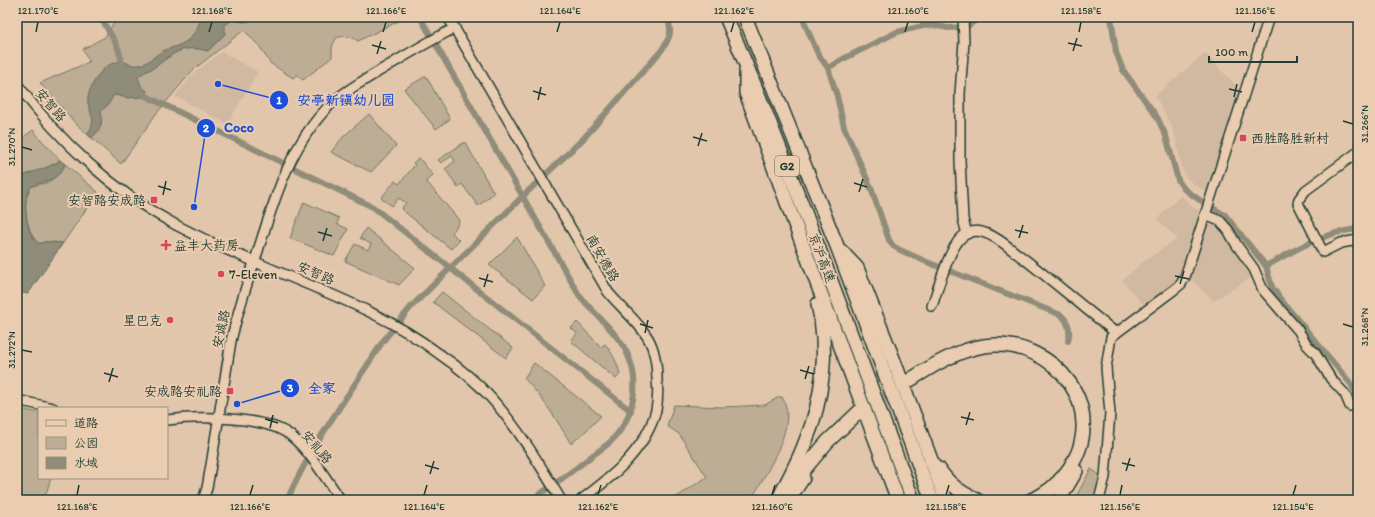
<svg xmlns="http://www.w3.org/2000/svg" width="1375" height="517" font-family="Itim,'LXGW WenKai TC',sans-serif">
<style>
.built{fill:#d0b9a0}
.green{fill:#bead95;stroke:#6e7564}
.water{fill:#8f8c79;stroke:#626c5d}
.lines{fill:none;stroke-linecap:round;stroke-linejoin:round}
.canal{stroke:#8f8c79;stroke-width:6}
.highway-tunnel{stroke:#bbab93;stroke-width:13;stroke-dasharray:13 6;stroke-linecap:butt}
.minor-casing{stroke:#1f3d34;stroke-width:12}
.highway-casing{stroke:#1f3d34;stroke-width:16}
.minor{stroke:#eaccb0;stroke-width:9}
.highway{stroke:#eaccb0;stroke-width:13}
.ticks{fill:none;stroke:#1f3d34;stroke-width:1.5}
.poi-dot{fill:#d1495b;stroke:#eaccb0;stroke-width:1.5}
.labels{text-anchor:middle;dominant-baseline:central;stroke-width:4;stroke-linejoin:round;paint-order:stroke}
.shield{fill:#eaccb0;stroke:#5c6859;stroke-width:1}
.shield-label{font-size:12px;font-weight:bold;fill:#1f3d34}
.street-label{font-size:13px;fill:#1f3d34;stroke:#eaccb0}
.poi-label{font-size:13px;fill:#1f3d34;stroke:#eaccb0;text-anchor:start}
.leader{fill:none;stroke:#1d4ed8;stroke-width:1.5}
.callout-dot{fill:#1d4ed8;stroke:#eaccb0;stroke-width:1.5}
.mark-label{font-size:12px;text-anchor:middle;font-weight:bold;fill:#fff}
.callout-label{font-size:14px;text-anchor:middle;font-weight:bold;fill:#1d4ed8;stroke:#eaccb0;stroke-width:4;stroke-linejoin:round;paint-order:stroke}
.neatline{fill:none;stroke:#1f3d34;stroke-width:1.5}
.ticks-label{font-size:10px;text-anchor:middle;fill:#1f3d34}
</style>
<rect width="100%" height="100%" fill="#e2c6ab"/>
<filter id="ink" filterUnits="userSpaceOnUse"><feTurbulence type="fractalNoise" baseFrequency=".025" numOctaves="2"/><feDisplacementMap in="SourceGraphic" scale="8" xChannelSelector="R" yChannelSelector="G"/><feConvolveMatrix kernelMatrix="1 2 1 2 8 2 1 2 1" color-interpolation-filters="sRGB"/></filter>
<g filter="url(#ink)">
<g class="built">
<polygon points="222,52 258,72 227,124 175,96 195,72"/>
<polygon points="1205,53 1241,91 1209,193 1192,183 1187,178 1183,171 1173,129 1155,96"/>
<polygon points="1181,195 1193,207 1201,212 1191,245 1180,278 1175,283 1145,307 1122,280 1143,262 1177,239 1157,219"/>
<polygon points="1207,218 1219,223 1255,275 1214,301 1188,277"/>
</g>
<g class="green">
<path d="M126,17H407L358,41C350,36 345,35 336,38L332,47V57L303,80L297,75L293,78L270,63L260,47L244,30L193,70L156,114L121,164L76,124L40,83L89,62L83,49L105,37L113,24Z"/>
<polygon points="426,76 450,119 436,129 404,89"/>
<polygon points="369,114 396,146 371,172 331,152 343,137"/>
<polygon points="33,130 45,144 60,160 50,167 17,180 17,142"/>
<polygon points="465,142 494,193 478,206 462,184 458,187 445,169 455,161 452,156 441,163 438,160"/>
<polygon points="419,158 433,175 426,181 459,220 458,224 452,233 459,240 451,249 401,209 406,203 399,198 392,206 381,198 395,181 399,184 415,165 413,163"/>
<path d="M65,164L98,192L63,243L44,242L40,244C27,237 20,198 31,187C36,183 43,185 48,182C54,179 63,170 65,164Z"/>
<polygon points="304,202 339,218 337,224 348,229 334,256 290,238"/>
<polygon points="366,228 415,268 399,285 345,261 355,244 368,250 371,244 360,238"/>
<polygon points="517,237 545,286 533,299 489,265"/>
<polygon points="442,292 513,348 506,358 433,302"/>
<path d="M577,322L601,347L605,344C613,354 617,362 620,374L616,379L571,341L577,333L571,328Z"/>
<path d="M534,363L601,416L588,429L571,444C557,420 543,398 524,378Z"/>
<path d="M779,397H782C800,424 764,476 751,500H672L707,477L679,434L667,426L674,405L723,407L765,405Z"/>
<polygon points="17,408 39,413 39,478 51,478 44,500 17,500"/>
<polygon points="1091,469 1100,475 1099,484 1093,500 1074,500"/>
</g>
<g class="water">
<path d="M202,17H219L222,21L227,17H258C249,24 242,22 232,20L225,25V34L208,51C184,45 177,51 159,64C153,69 146,71 140,75L138,77L141,86L147,91L144,97L128,98L114,95L108,105L101,111C103,123 101,131 91,138L87,134C97,121 91,117 88,103C86,93 97,74 105,68C109,64 119,60 125,62C130,64 133,66 139,65C149,63 154,56 163,51C170,48 179,46 185,42C194,37 198,26 202,17Z"/>
<path d="M60,160L65,164C58,182 45,180 31,187C28,192 26,197 26,202C25,212 28,238 38,243C41,244 41,243 44,242C50,241 57,243 63,243L28,294L23,293L17,294V232L20,224L17,208V180C30,170 47,170 60,160Z"/>
</g>
<g class="lines">
<g class="canal">
<path d="M101,17C110,36 120,43 122,66"/>
<path d="M420,17L579,295C594,314 615,330 626,351C641,380 635,415 614,438C608,445 600,450 593,455C573,471 552,486 531,500"/>
<path d="M802,17L818,54L828,68L837,96L844,127L871,188L889,240L893,246L900,250L927,262L1061,315C1069,322 1071,330 1068,341"/>
<polyline points="1111,17 1116,52 1123,70 1157,117 1166,136 1178,180 1184,189 1198,199 1225,215 1266,266 1272,287 1281,300 1351,384 1358,398"/>
<polyline points="828,68 843,59 897,32 923,26 933,25 948,28 966,27 981,17"/>
<polyline points="140,93 373,207 631,411"/>
<path d="M1266,266C1295,250 1324,232 1358,229"/>
<path d="M287,500C312,444 350,393 383,341L411,307L523,196L583,139L661,51C670,38 673,32 667,17"/>
</g>
<polyline class="highway-tunnel" points="869,411 901,386"/>
<defs>
<g id="minor">
<path d="M448,17L608,292C621,308 637,320 648,338C655,350 657,366 657,380C658,389 658,400 656,410C646,450 612,477 581,500"/>
<polyline points="963,17 964,42 960,93 960,160 963,219 967,234"/>
<path d="M17,84C59,141 114,192 176,225C201,238 227,250 253,261C316,289 382,311 438,353C457,366 476,381 491,398C519,429 540,465 561,500"/>
<polyline points="1358,152 1306,190 1299,199 1298,203 1323,252 1341,243 1358,240"/>
<polyline points="1205,215 1220,221 1228,230 1236,244 1254,269 1263,290 1298,330 1307,345 1315,353 1331,379 1345,394 1350,406"/>
<path d="M932,306C938,289 949,248 962,237C969,231 977,230 985,233C999,237 1011,250 1023,258C1055,283 1085,308 1116,333"/>
<polyline points="17,400 53,408"/>
<path d="M167,420C197,416 265,416 290,435C311,452 325,478 341,500"/>
<path d="M203,500L207,488L212,459L231,341C238,311 247,283 257,254C274,200 290,144 331,104C345,90 364,81 381,70C405,56 429,41 455,28"/>
<polyline points="1099,500 1105,477 1110,413 1106,368 1111,337 1175,289 1181,284 1185,277 1269,17"/>
</g>
<g id="highway">
<path d="M726,17C794,176 852,338 913,500"/>
<polyline points="745,17 837,246 932,500"/>
<polyline points="746,71 746,93 898,500"/>
<polyline points="841,251 857,268 894,361 946,500"/>
<path d="M907,382C930,367 957,350 984,346C1056,336 1113,412 1066,473C1057,485 1045,495 1031,500"/>
<path d="M939,469C948,484 961,493 977,500"/>
<polyline points="793,483 827,442 861,410"/>
<path d="M779,499C787,480 798,463 805,443C823,400 829,350 818,304"/>
<polyline points="788,500 803,478"/>
<polyline points="1059,500 1076,471"/>
</g>
</defs>
<use href="#minor" class="minor-casing"/>
<use href="#highway" class="highway-casing"/>
<use href="#minor" class="minor"/>
<use href="#highway" class="highway"/>
</g>
</g>
<path class="ticks" d="M36,32L38,22M209,32L212,22M383,32L386,22M557,32L560,22M731,32L734,22M905,32L908,22M1079,32L1081,22M1252,32L1255,22M1068,43L1082,46M372,45L386,49M1073,51L1077,38M377,54L381,41M1229,89L1242,92M533,91L546,95M1234,97L1237,84M538,100L541,87M1343,121L1353,124M693,137L707,141M698,146L702,133M22,147L32,150M854,183L867,187M158,186L171,190M859,192L863,179M163,195L166,181M1015,230L1028,233M318,232L332,236M1019,238L1023,225M323,241L327,228M1175,276L1189,279M479,278L493,282M1180,284L1184,271M484,287L488,274M640,324L653,328M1343,324L1353,327M645,333L648,320M22,350L32,352M800,370L814,374M104,373L118,377M805,379L809,366M109,382L113,368M961,417L974,420M265,419L278,423M966,425L970,412M270,428L273,415M1122,463L1135,466M425,465L439,469M1126,471L1130,458M430,474L434,461M77,495L79,485M250,495L253,485M424,495L427,485M598,495L601,485M772,495L775,485M946,495L949,485M1120,495L1122,485M1293,495L1296,485"/>
<g class="poi-dot">
<rect x="1239" y="134" width="8" height="8" rx="2"/>
<rect x="150" y="196" width="8" height="8" rx="2"/>
<path d="M164 239h4v4h4v4h-4v4h-4v-4h-4v-4h4z"/>
<circle cx="221" cy="274" r="4"/>
<circle cx="170" cy="320" r="4"/>
<rect x="226" y="387" width="8" height="8" rx="2"/>
</g>
<g class="labels">
<rect class="shield" x="775" y="156" width="24" height="20" rx="3"/>
<g class="shield-label">
<text x="787" y="166">G2</text>
</g>
<g class="street-label">
<text transform="translate(51 105) rotate(49)">安智路</text>
<text transform="translate(603 258) rotate(60)">南安德路</text>
<text transform="translate(822 258) rotate(69)">京沪高速</text>
<text transform="translate(316 273) rotate(23)">安智路</text>
<text transform="translate(221 329) rotate(-78)">安诚路</text>
<text transform="translate(317 447) rotate(50)">安礼路</text>
</g>
<g class="poi-label">
<text x="1251" y="138">西胜路胜新村</text>
<text x="146" y="200" text-anchor="end">安智路安成路</text>
<text x="174" y="245">益丰大药房</text>
<text x="229" y="274">7-Eleven</text>
<text x="162" y="320" text-anchor="end">星巴克</text>
<text x="222" y="391" text-anchor="end">安成路安礼路</text>
</g>
</g>
<path class="leader" d="M218 84L279 100M194 207L206 128M237 404L290 388"/>
<g class="callout-dot">
<circle cx="218" cy="84" r="4"/>
<circle cx="194" cy="207" r="4"/>
<circle cx="237" cy="404" r="4"/>
<circle cx="279" cy="100" r="10"/>
<circle cx="206" cy="128" r="10"/>
<circle cx="290" cy="388" r="10"/>
</g>
<g class="mark-label">
<text x="279" y="104">1</text>
<text x="206" y="132">2</text>
<text x="290" y="392">3</text>
</g>
<g class="callout-label">
<text x="346" y="105">安亭新镇幼儿园</text>
<text x="239" y="132">Coco</text>
<text x="322" y="393">全家</text>
</g>
<rect width="1375" height="517" fill="none" stroke="#eaccb0" stroke-width="44"/>
<rect x="38" y="407" width="130" height="72" fill="#eaccb0" stroke="#99937e"/>
<rect x="46" y="420" width="20" height="6" fill="#eaccb0" stroke="#99937e"/>
<text x="74" y="427" font-size="12" fill="#1f3d34">道路</text>
<rect x="46" y="437" width="20" height="12" fill="#bead95" stroke="#99937e"/>
<text x="74" y="447" font-size="12" fill="#1f3d34">公园</text>
<rect x="46" y="457" width="20" height="12" fill="#8f8c79" stroke="#99937e"/>
<text x="74" y="467" font-size="12" fill="#1f3d34">水域</text>
<path d="M1209 56v6h88v-6" fill="none" stroke="#1f3d34" stroke-width="2"/>
<text x="1215" y="56" font-size="12" fill="#1f3d34" stroke="#eaccb0" stroke-width="3" paint-order="stroke">100 m</text>
<rect x="22" y="22" width="1331" height="473" class="neatline"/>
<g class="ticks-label">
<text x="38" y="14">121.170°E</text>
<text x="212" y="14">121.168°E</text>
<text x="386" y="14">121.166°E</text>
<text x="560" y="14">121.164°E</text>
<text x="734" y="14">121.162°E</text>
<text x="908" y="14">121.160°E</text>
<text x="1081" y="14">121.158°E</text>
<text x="1255" y="14">121.156°E</text>
<text transform="translate(1364 124) rotate(-90)" y="4">31.266°N</text>
<text transform="translate(11 147) rotate(-90)" y="4">31.270°N</text>
<text transform="translate(1364 327) rotate(-90)" y="4">31.268°N</text>
<text transform="translate(11 350) rotate(-90)" y="4">31.272°N</text>
<text x="77" y="510">121.168°E</text>
<text x="250" y="510">121.166°E</text>
<text x="424" y="510">121.164°E</text>
<text x="598" y="510">121.162°E</text>
<text x="772" y="510">121.160°E</text>
<text x="946" y="510">121.158°E</text>
<text x="1120" y="510">121.156°E</text>
<text x="1293" y="510">121.154°E</text>
</g>
</svg>
